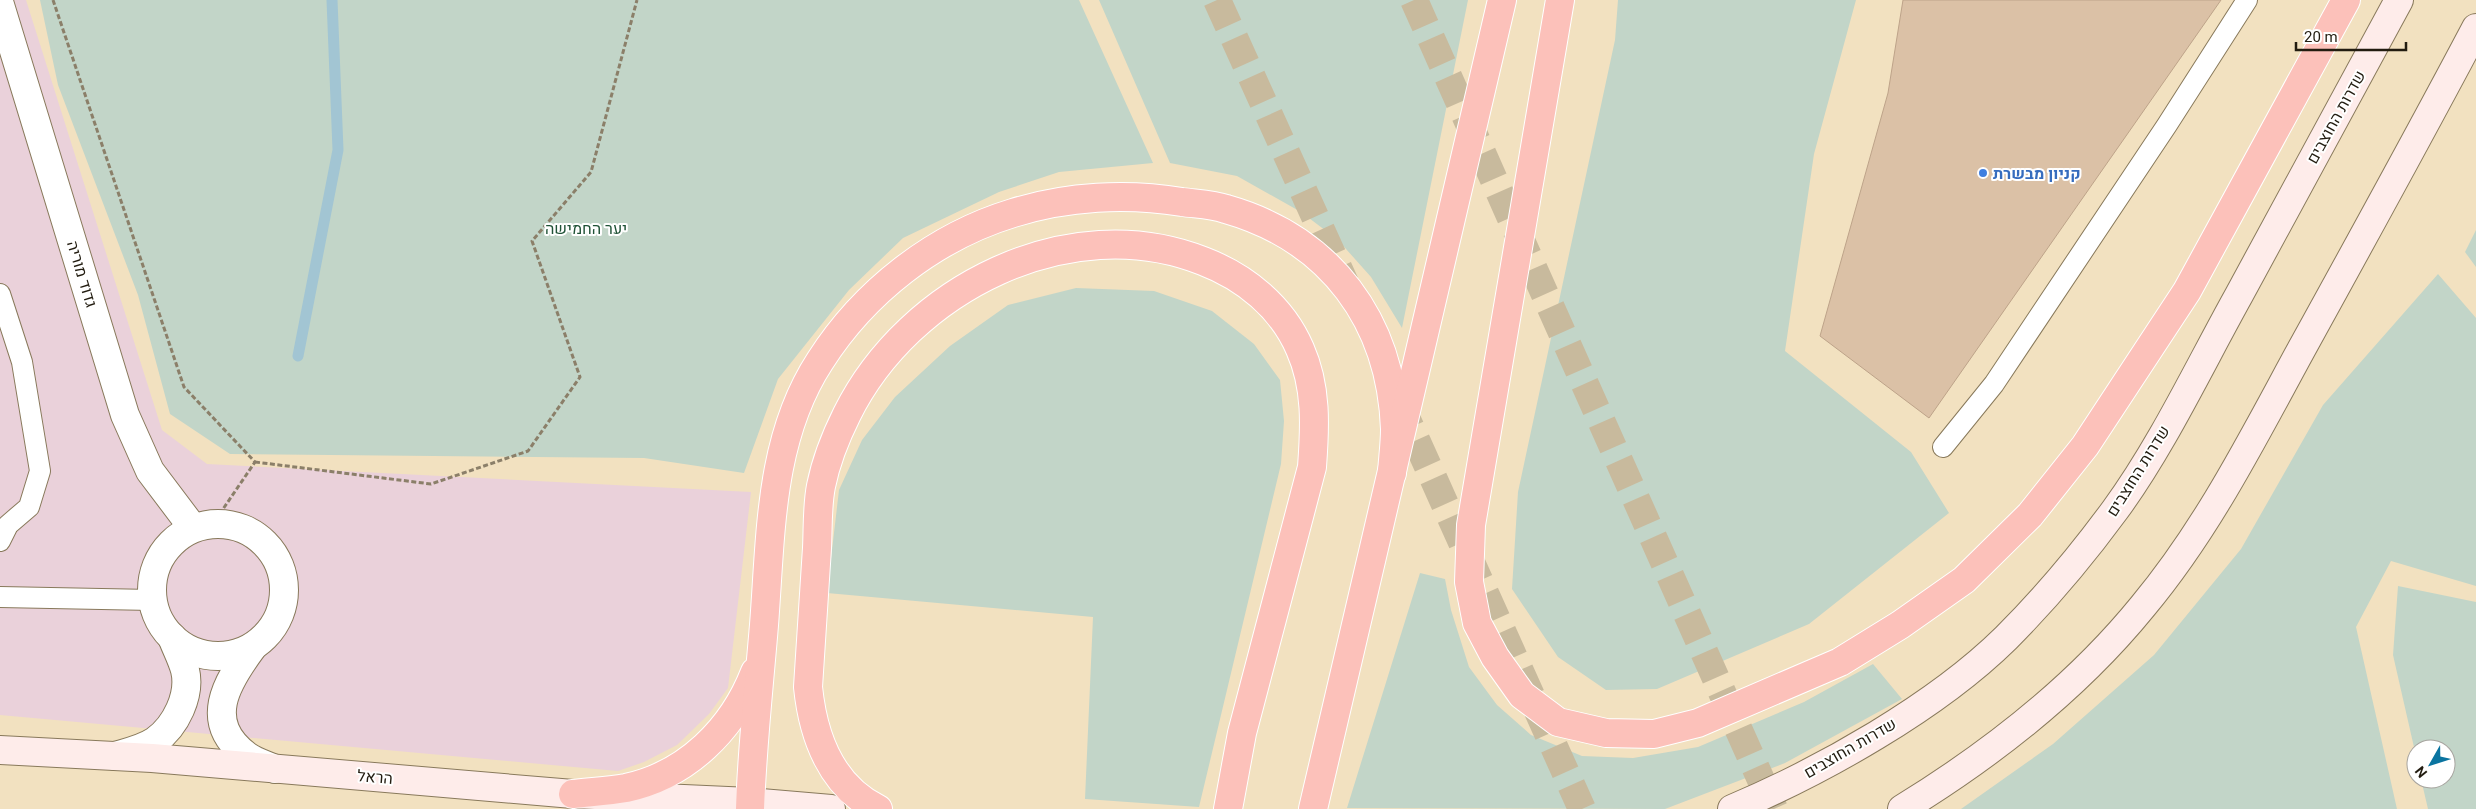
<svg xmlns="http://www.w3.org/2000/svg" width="2476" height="809" font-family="Roboto,Heebo,sans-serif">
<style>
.commercial{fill:#ead1da}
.green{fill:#c2d5c8}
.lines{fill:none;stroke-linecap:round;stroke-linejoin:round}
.stream{stroke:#a2c5d3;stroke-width:11}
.building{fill:#dbc1a6;stroke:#bda389}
.highway-tunnel{stroke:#c8ba9d;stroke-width:28;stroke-dasharray:28 14;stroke-linecap:butt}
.lane-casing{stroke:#88795b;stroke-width:22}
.street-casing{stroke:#88795b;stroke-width:30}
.secondary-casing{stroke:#88795b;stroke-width:30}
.highway-casing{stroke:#fff;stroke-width:30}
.path{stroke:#8b7f69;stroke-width:3;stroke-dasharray:5 2.5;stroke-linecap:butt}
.lane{stroke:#fff;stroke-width:20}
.street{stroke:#fff;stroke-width:28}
.secondary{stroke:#feecea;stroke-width:28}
.highway{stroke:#fcc1ba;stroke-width:28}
.shop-dot{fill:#3f7fe0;stroke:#fff;stroke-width:2}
.labels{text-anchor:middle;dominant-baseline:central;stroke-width:4;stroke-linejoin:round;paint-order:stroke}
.street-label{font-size:16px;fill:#221c10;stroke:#fff}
.shop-label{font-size:16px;font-weight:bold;fill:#366cbe;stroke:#fff;text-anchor:start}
.park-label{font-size:16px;fill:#1f5236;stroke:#fff}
</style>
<rect width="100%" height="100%" fill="#f2e1c0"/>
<polygon class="commercial" points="0,0 26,0 162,430 207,464 751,492 728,688 709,714 677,745 644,762 618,771 0,715"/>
<g class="green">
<polygon points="40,0 1079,0 1153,163 1059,172 999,192 903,238 849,290 778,379 744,473 644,458 230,454 170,414 138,295 58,85"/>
<polygon points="1099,0 1468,0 1402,328 1371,277 1338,240 1301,212 1237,176 1170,163"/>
<polygon points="1618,0 1856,0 1814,154 1785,351 1911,452 1949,513 1809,624 1657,689 1606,690 1558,657 1512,589 1518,492 1615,40"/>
<polygon points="2476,230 2476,267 2465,252"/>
<polygon points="2438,274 2476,318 2476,586 2391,561 2356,627 2397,809 1961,809 2053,744 2154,655 2241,549 2323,405"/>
<polygon points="1076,288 1154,291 1212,311 1254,344 1280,380 1284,421 1281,464 1199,807 1085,799 1093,617 827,593 839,490 862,440 895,397 950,346 1008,305"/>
<polygon points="1420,573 1445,579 1451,610 1469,667 1497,705 1531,735 1582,756 1633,758 1698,747 1804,702 1873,664 1902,699 1785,763 1665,809 1347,808"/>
<polygon points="2398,586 2476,602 2476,809 2428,809 2421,779 2446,779 2446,749 2416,749 2416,756 2393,655"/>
</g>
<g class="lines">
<polyline class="stream" points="298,356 338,150 332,0"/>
</g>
<polygon class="building" points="1903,0 2221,0 1929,418 1820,336 1888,93"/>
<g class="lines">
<g class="highway-tunnel">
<polyline points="1217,0 1345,283"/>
<polyline points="1414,0 1774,809"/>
<polyline points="1399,402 1582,809"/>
</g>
<defs>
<g id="lane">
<polyline points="0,294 22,362 40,471 29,507 8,525 0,541"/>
<polyline points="1943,447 1994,384 2167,125 2247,0"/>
<polyline points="0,597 152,600"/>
</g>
<g id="street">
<polyline points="0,5 125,415 150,471 193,528"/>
<circle cx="218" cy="590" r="66"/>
<path d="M252,648C226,683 202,722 247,756C255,762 266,765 275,769"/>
<path d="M115,756C129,752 143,749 155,741C176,726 191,695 185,670C182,659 176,648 172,637"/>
</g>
<g id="secondary">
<polyline points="0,750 152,758 573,794 750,802 831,809"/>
<path d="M1732,809C1822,771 1936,707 2006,638C2045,599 2082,555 2115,510C2162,446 2200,365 2239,295C2292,196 2346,98 2399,0"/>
<path d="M1902,809C1990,755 2078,686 2143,606C2208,528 2253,438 2301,350C2360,243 2419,136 2476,28"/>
</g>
<g id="highway">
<polyline points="1560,0 1471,525 1469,582 1477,623 1495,657 1522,695 1558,722 1606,733 1654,734 1698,723 1840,662 1900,625 1964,580 2030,515 2085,446 2187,291 2346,0"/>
<path d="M573,794C591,792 609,791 626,788C687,775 733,729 755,672"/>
<path d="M750,809C752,748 759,686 764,625C771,535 769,439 820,361C864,292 934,237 1013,213C1067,196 1127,193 1182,202C1197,204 1212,204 1226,209C1331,239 1391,321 1395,429C1395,443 1393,458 1392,473"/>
<path d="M878,809C831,786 813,736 808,687C811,641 814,594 817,548C818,528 817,506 821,486C826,461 836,436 847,414C909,289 1069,208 1203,261C1245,277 1282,307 1300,349C1317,387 1315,427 1312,467L1242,733L1228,809"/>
<polyline points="1313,809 1502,0"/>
</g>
</defs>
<use href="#lane" class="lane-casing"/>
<use href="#street" class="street-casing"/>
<use href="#secondary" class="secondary-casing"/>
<use href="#highway" class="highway-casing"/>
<g class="path">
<polyline points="53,0 184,387 255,462 221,512"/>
<polyline points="255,462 431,484 528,451 580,377 532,241 591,172 637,0"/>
</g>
<use href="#lane" class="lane"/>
<use href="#street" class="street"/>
<use href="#secondary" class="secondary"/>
<use href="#highway" class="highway"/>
</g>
<circle class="shop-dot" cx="1983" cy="173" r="5"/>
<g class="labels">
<g class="street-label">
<text transform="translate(2336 117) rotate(-61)">שדרות החוצבים</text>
<text transform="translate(82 274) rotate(73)">גדוד מוריה</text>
<text transform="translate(2138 471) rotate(-58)">שדרות החוצבים</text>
<text transform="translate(1850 748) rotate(-30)">שדרות החוצבים</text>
<text transform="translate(375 777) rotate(5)">הראל</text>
</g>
<g class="shop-label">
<text x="1993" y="173">קניון מבשרת</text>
</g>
<g class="park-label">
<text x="586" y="228">יער החמישה</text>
</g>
</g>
<g transform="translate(2431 764) rotate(231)"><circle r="24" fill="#ffffff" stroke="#a7a49f"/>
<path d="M0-4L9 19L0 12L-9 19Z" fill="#0a74a0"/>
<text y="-8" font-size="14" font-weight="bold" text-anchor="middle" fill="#221c10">N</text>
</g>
<path d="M2296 42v8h110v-8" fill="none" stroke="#221c10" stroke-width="2.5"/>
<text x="2304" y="42" font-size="15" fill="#221c10" stroke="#ffffff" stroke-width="4" paint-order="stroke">20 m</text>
</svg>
